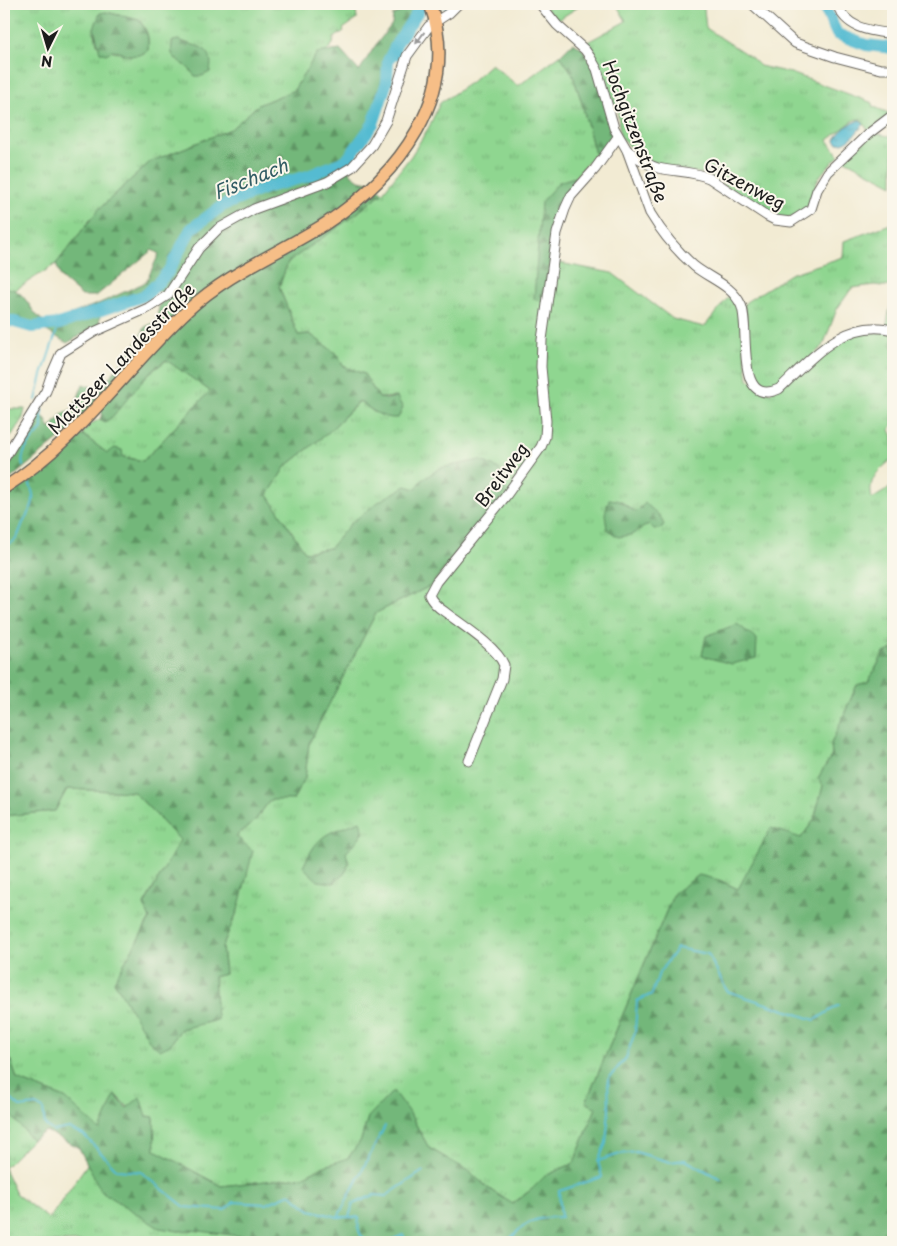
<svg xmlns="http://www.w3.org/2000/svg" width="897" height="1246" font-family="'Playpen Sans',sans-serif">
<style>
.grass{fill:url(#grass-tufts);stroke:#567956;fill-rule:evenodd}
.forest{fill:url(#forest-firs);stroke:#486a4b}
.water{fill:url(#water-ripples);stroke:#386c76}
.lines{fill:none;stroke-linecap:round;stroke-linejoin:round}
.stream{stroke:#54bbd1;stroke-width:2}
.canal{stroke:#54bbd1;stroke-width:7}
.river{stroke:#54bbd1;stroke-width:12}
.minor-casing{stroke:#67645c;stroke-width:11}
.major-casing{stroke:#67645c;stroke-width:14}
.minor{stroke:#fff;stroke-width:9}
.major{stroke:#f6be87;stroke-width:11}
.oneway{fill:#999}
.labels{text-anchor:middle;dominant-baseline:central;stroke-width:4;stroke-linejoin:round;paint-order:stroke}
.street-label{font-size:18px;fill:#1c1c1c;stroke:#fbf7ec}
.water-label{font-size:19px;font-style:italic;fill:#325c64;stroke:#fbf7ec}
</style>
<defs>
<pattern id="grass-tufts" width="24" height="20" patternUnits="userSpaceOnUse" patternTransform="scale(1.25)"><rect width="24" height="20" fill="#8fd690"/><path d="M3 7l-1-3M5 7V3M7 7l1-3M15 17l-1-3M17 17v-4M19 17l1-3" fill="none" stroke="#7bb77c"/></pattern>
<pattern id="forest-firs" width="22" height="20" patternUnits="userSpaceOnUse" patternTransform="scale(1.25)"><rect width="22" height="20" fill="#73b77a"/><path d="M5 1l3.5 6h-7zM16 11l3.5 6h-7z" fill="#5e9463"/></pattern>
<pattern id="water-ripples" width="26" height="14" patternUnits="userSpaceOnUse" patternTransform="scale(1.25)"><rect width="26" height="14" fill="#54bbd1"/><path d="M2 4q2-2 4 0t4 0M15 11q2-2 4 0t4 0" fill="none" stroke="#49a0b3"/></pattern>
</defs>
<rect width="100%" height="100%" fill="#fbf7ec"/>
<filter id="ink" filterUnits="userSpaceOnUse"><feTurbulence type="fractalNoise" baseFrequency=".02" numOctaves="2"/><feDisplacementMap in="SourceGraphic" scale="10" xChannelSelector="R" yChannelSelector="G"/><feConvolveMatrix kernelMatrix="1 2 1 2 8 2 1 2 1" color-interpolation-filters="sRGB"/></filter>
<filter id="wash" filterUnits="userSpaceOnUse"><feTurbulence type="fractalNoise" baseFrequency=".0096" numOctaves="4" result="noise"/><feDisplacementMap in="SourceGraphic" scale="20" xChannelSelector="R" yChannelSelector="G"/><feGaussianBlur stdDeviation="1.12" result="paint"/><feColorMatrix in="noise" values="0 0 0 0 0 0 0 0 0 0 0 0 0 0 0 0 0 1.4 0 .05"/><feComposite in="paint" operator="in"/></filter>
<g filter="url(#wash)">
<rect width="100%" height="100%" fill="#f2ebd3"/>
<g class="grass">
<path d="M4,4H350L351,8L356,10L357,19L343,29L344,31L334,38L333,44L326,52L317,53L294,90L258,105L231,129L150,162L98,210L56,264L15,290L4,287ZM106,12L139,20C148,32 149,35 148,50C133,63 113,50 97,44L94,28ZM179,40L186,43L192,73Z"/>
<polygon points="543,4 583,4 556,21"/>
<path d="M616,4H708L704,9L706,28L752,58L760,66L791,73L873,103L872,106L891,114L869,132L861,119L854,120L828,140L839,156C831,164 820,173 816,184C814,189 814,195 812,200C807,213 793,218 780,220L706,174L661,167L635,153L620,136L618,114L605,80L584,44L626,21Z"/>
<path d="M560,55L572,73L581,100L595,154L575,177L559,182L549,261L612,273L673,319L704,327L731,294L738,303L748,379L770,393L826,347L855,332H893V423L890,430L893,436V458C879,471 867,478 872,499L893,486V649L884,653L868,682L857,685L831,744L832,755L818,778L823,786L814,820L801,838L738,889L719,880L674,893L586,1102L596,1108L574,1163L545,1176L532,1189L512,1204L492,1191L467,1170L429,1148L410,1114L368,1117L361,1140L348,1158L322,1167L302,1177L221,1186L154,1150V1117C136,1115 127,1108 116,1095L100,1131L65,1098L17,1079L4,1040V816L55,811L67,789L134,792L181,841L144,904L150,918L114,982L170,1045L181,1029L217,1020L214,977L225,974L222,947L238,910L236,836L254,822L270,800L305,778L309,743L376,613L430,586L422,480L416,489L351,523L330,548L305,552L268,495L285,467L329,432L360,401L375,413L397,397L379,398L364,374L343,366L338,355L310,334L298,335L279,287L288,262L356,214L383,192L411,156L429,127L440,103L471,82L491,64L518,86ZM620,500L628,507L637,512L645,504L649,524L641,528Z"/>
<polygon points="874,133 893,137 893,185 843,159"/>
<polygon points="893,223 893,287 874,285 852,288 837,309 823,346 779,385 763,388 751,377 744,305 746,302 790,274 843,257 844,241"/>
<polygon points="893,293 893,329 886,327"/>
<polygon points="167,360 210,391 143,461 107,453 82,434 89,425 100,419 105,422 148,374"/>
<polygon points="11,409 25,409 23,418 4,447 4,431 9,427 9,419 4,415 4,411"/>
<polygon points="4,1107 32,1140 4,1168"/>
<path d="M88,1163L102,1191L178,1231C202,1228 238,1233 261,1242H4V1168L16,1194L49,1219Z"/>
</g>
<g class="forest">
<path d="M408,4H422L384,59L383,75L376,101L367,128L355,147L344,159L351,174L359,180L370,182L383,192L356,214L288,262L279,287L298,335L310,334L338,355L343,366L364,374L379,398L387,399L397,397L403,408L398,418C381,419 372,410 359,401L329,432L285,467L268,495L305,552L330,548L351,523L381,500L406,486L416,489L422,480L440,468L480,460L499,469L506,491L430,586L376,613L309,743L305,778L293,800H270L254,822L236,836L253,851L238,910L222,947L225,974L214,977L217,1020L181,1029L170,1045L160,1050L150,1042L114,981L150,919L144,905L180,840L134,792L67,789L55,811L4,816V493L21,483L82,434L107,453L115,448L122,450L123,457L143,461L210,391L166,360L149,373L113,416L105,422L100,419L102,413L96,402L77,424L4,484V448L13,451L38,413L45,418L50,429L62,414L74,408L83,384L98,389C112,376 138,344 145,327L156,322L162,292L144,290L101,306L99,325L67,343L33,323L4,314V287C7,288 12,289 15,290C28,297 32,315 45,322L56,320L100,303L146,282L159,254L152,250L96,296H82L61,278L56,264L98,210L150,162L231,129L258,105L294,90L317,53L340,50L359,71L375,46L392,24L393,15L405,10Z"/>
<path d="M106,12L139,20C147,30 149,37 148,50C137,60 125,54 113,50L106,54L100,52L94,28L100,13Z"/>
<path d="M178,40C198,48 215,45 210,72L202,76H195C192,73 190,69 187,67C176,58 168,58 173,41Z"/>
<polygon points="572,43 581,47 593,64 614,137 603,155 595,154 581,100 572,73 560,55"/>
<polygon points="575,177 557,221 542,301 534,299 541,202 559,182"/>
<path d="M609,499C623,500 625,506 636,512L645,503L660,516L664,525L660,529H654L649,524L631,535L618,537L607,529L605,514Z"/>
<polygon points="737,624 757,639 756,658 732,664 702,656 706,636"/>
<polygon points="893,649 893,1242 261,1242 248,1237 191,1230 178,1231 159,1228 101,1191 79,1148 46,1131 32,1140 4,1107 4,1040 17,1079 65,1098 100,1130 115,1095 127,1108 140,1097 146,1116 154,1117 155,1150 221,1186 302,1177 322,1167 348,1158 361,1140 368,1117 393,1091 410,1114 429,1148 467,1170 492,1191 513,1204 532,1189 545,1176 574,1163 596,1108 586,1102 674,893 699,875 719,880 738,889 771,828 801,838 814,820 823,786 818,778 832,755 831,744 857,685 868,682 884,653"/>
<path d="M360,821L364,832L346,853L349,863L345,873L334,883L318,881L303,867C319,832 327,834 360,821Z"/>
</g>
<path class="water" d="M860,120L864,124C857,132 848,145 837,143L835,140C839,131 850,123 860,120Z"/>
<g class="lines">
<g class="stream">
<polyline points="4,322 9,319"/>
<polyline points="36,400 42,375 59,324"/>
<path d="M23,466C19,451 33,440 42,429V405"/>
<path d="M4,546C22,540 17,532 25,519C29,511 34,505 33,496C33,492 31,488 30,484"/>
<path d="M4,1093L20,1107L36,1105L43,1109L45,1125L53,1131L69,1128L85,1136L117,1170L141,1172L185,1207L225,1210L234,1202L266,1204L290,1194L310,1210L338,1217H358L359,1218C357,1229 359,1236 368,1242"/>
<polyline points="598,1161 620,1154 636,1152 670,1162 685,1160 721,1179"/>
<polyline points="338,1217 385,1126"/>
<polyline points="349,1217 353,1204 374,1195 386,1196 423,1171"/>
<polyline points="387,1242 403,1235 407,1242"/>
<path d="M507,1242C525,1222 533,1217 561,1217L559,1191L602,1177L598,1161L606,1143L609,1110L608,1079L626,1058L635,1032L637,1001L652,994L659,973L677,948L708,954L727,991L815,1020L839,1005"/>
</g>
<g class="canal">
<polyline points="447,6 449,4"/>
<polyline points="388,61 407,51"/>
</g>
<g class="river">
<polyline points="823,4 837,34 866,45 893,48"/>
<polyline points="4,319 32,327 59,324 146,295 168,272 191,229 222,206 268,187 308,176 347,160 373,124 387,82 388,61 397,43 423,4"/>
</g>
</g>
</g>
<g filter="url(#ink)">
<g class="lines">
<defs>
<g id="minor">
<path d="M540,4L557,25L585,50L590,57L597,69L614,128L627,150L650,213C662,233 677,251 694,266C710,279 732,285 741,305C751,325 733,409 779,389C810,360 845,317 893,330"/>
<polyline points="752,4 795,43 835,57 881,69 893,69"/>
<path d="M837,4C846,29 870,31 893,34"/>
<path d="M627,150C636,156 646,165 658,168C676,172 692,171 709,178L767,216L775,220L791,222L811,209L817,190L828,172L868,134L893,115"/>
<polyline points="4,459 46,391 51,376 61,353 94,332 148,308 168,295 199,248 218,229 254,209 327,182 352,167 372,145 386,121 407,56 429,26 449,13 458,4"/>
<path d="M469,761L502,679L504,665C496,646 462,625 445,612C439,608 432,603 429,595L436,582L505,497L541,447L545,437L546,421L541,367L542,340L557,233L565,209L571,196L595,169L618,137"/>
</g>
<path id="major" d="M4,488C77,442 125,369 188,310C228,273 279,253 325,224C397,177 463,95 430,4"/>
</defs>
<use href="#minor" class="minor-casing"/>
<use href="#major" class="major-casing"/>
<use href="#minor" class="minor"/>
<use href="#major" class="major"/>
</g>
<defs><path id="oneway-solid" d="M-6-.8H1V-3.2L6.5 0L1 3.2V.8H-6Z" transform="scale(1.25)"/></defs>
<use class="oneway" href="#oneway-solid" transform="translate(420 38) rotate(126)"/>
</g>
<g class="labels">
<g class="street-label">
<text transform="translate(636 131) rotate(69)">Hochgitzenstraße</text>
<text transform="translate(745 183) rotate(28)">Gitzenweg</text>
<text transform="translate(121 358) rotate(-46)">Mattseer Landesstraße</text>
<text transform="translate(501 474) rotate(-53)">Breitweg</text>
</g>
<g class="water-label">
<text transform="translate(250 178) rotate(-22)">Fischach</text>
</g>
</g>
<rect width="897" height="1246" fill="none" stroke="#fbf7ec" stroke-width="20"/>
<g transform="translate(48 48) rotate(185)" stroke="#fbf7ec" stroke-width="4" paint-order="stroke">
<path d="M0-4L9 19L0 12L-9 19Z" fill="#1c1c1c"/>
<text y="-8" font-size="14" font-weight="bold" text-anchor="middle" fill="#1c1c1c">N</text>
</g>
</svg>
